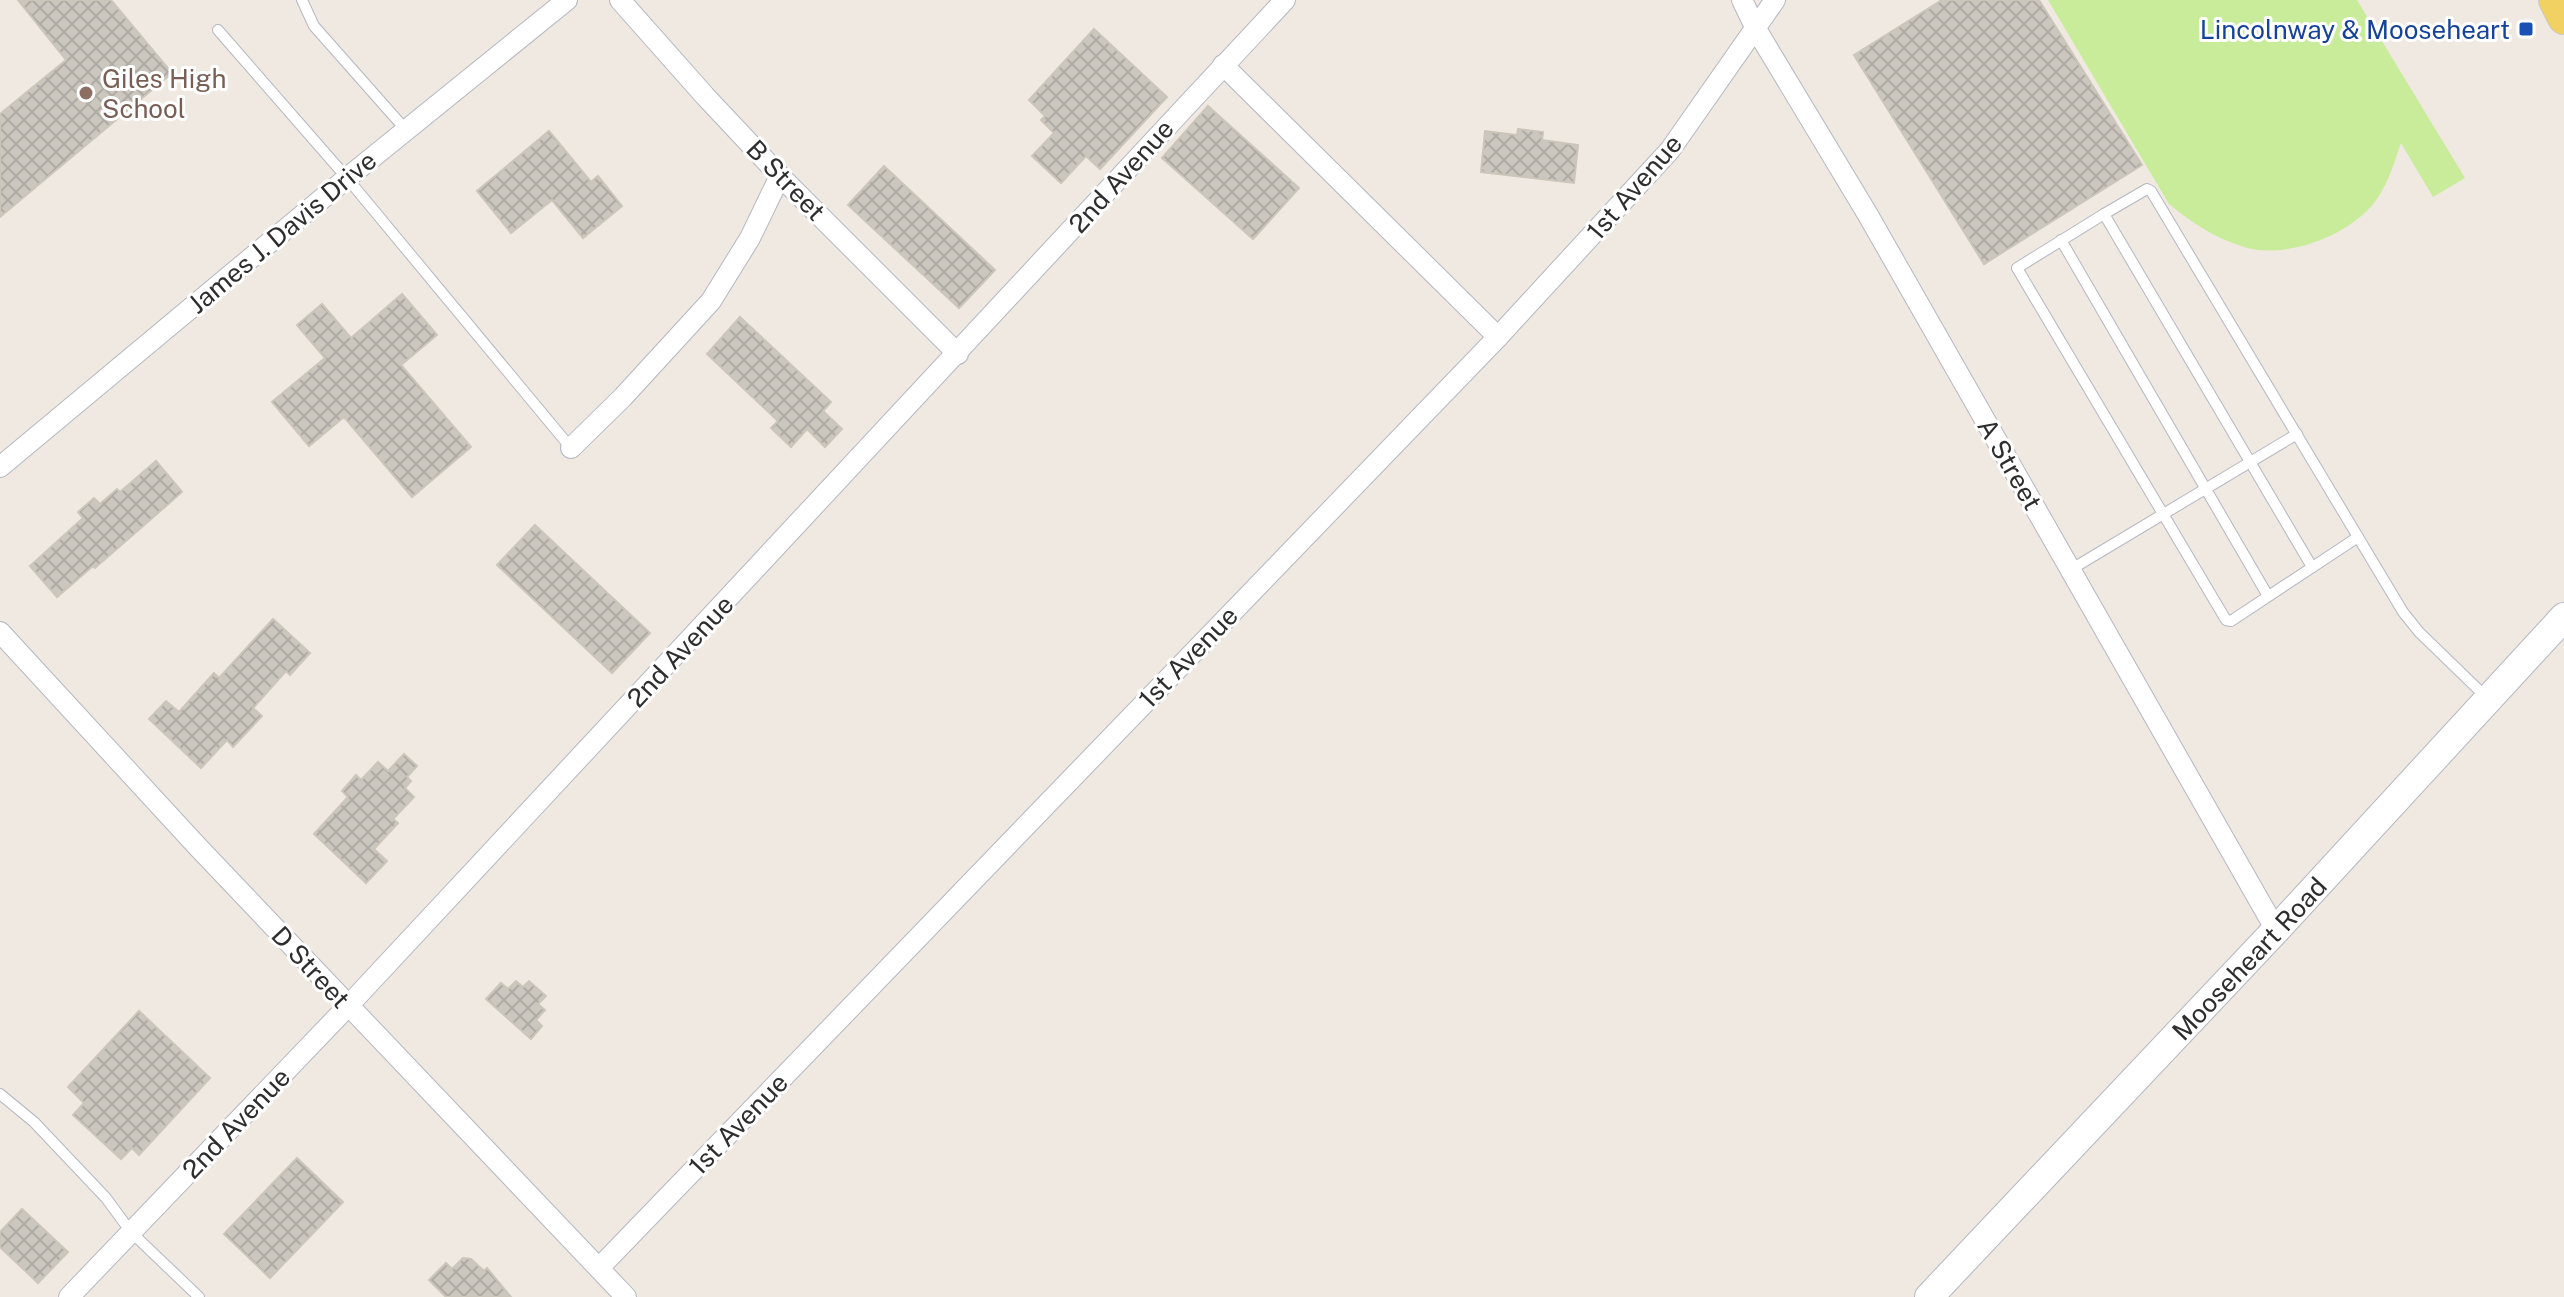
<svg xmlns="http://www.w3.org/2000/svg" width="2564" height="1297" font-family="'Public Sans',sans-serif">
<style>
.pitch{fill:#c9ec9a}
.building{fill:url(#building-cross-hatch);stroke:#cbc5ba;stroke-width:2}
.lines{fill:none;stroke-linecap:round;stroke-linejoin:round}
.service-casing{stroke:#b4b7c1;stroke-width:12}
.minor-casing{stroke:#b4b7c1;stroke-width:22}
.secondary-casing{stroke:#b4b7c1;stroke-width:30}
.primary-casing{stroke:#c9c9c9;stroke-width:34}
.service{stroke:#fff;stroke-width:10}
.minor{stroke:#fff;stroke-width:20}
.secondary{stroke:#fff;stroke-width:28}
.primary{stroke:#f2d163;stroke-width:32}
.transit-dot{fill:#1a4fb4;stroke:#fff;stroke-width:3}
.education-dot{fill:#8d6e63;stroke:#fff;stroke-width:3}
.labels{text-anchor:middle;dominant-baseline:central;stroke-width:6;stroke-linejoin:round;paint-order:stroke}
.transit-label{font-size:26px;fill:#164399;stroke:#fff;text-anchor:end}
.education-label{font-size:26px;fill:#785e54;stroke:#fff;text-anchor:start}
.street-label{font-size:26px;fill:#2e2e2e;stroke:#fff}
</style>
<defs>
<pattern id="building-cross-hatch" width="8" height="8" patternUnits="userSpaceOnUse" patternTransform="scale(2)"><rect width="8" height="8" fill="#cbc7bf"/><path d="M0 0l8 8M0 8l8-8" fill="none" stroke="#afaba4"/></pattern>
</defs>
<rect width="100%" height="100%" fill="#efe9e1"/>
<path class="pitch" d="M2048,0H2357L2465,178L2433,197L2401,143C2394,163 2389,181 2377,199C2352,235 2286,260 2244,247C2215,238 2192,223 2169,204Z"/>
<g class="building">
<polygon points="18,0 111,0 172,73 0,217 0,114 66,60"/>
<polygon points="1942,0 2039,0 2142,165 1984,264 1854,55"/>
<polygon points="1094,29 1167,97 1100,169 1086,156 1061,183 1032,156 1054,133 1041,120 1045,116 1029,100"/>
<polygon points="1208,106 1299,188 1253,239 1162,158"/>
<polygon points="1518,129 1543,132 1542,140 1578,145 1574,183 1481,172 1485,131 1517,135"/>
<polygon points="549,131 591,182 598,176 622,206 583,238 552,200 511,233 477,191"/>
<polygon points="884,166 995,270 959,308 848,205"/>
<polygon points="402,294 437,335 401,365 471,447 412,497 344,417 309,446 272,402 325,358 297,325 322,304 351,338"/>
<polygon points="740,317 831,402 823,411 842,429 825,447 807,429 791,447 771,428 778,421 707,354"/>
<polygon points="156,461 182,492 95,568 93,566 57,597 30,566 83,518 78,512 94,498 100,504 117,489 120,492"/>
<polygon points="535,525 650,633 612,673 497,565"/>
<polygon points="273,619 310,653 290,675 286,671 253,708 262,716 233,747 227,740 201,768 149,719 166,701 179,712 214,673 219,678"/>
<polygon points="404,754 417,766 407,777 411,781 405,788 414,797 393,819 398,823 374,849 387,861 366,883 314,834 348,797 342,791 356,775 361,780 378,762 388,771"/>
<polygon points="516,981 523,987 529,981 546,996 538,1004 545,1010 536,1020 542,1026 531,1039 486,999 501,983 508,989"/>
<polygon points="139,1011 210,1078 139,1155 132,1148 121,1159 73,1115 84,1103 68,1087"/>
<polygon points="297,1158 343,1202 270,1278 224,1234"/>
<polygon points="22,1209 68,1252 38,1283 0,1247 0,1232"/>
<polygon points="463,1258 471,1259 484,1271 487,1268 511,1297 446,1297 429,1280 446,1263 452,1269"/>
</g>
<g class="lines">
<defs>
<g id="service">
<polyline points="302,0 314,26 406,130"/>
<polyline points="218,30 347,178 571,448"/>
<polyline points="2104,214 2017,268 2226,620 2231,621 2358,537 2403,612 2419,632 2487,698"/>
<polyline points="2061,240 2268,596"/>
<polyline points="2312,567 2104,214 2147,189 2151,191 2358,537"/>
<polyline points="2070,570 2297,434"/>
<polyline points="0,1094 34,1122 106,1198 131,1232 199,1297"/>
</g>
<g id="minor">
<polyline points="620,0 705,96 780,176 958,354"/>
<polyline points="1742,0 1756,29 1868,215 2276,930"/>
<polyline points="1223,65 1498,337"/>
<polyline points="571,448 623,397 711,301 750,238 780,176"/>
<polyline points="0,467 347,178 567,0"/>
<polyline points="0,632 197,846 626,1297"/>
<polyline points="599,1268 1498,337 1670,150 1775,0"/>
<polyline points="69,1297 348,1006 1285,0"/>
</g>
<g id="secondary">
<path id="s1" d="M1929,1297L2276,930L2564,617"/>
</g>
<polyline id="primary" points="2555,0 2564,18"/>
</defs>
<use href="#service" class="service-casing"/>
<use href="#minor" class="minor-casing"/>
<use href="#secondary" class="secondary-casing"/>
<use href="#primary" class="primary-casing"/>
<use href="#service" class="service"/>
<use href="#minor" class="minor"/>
<use href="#secondary" class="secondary"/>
<use href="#primary" class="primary"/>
</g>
<rect class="transit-dot" x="2518" y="21" width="16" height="16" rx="4"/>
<circle class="education-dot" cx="86" cy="93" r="8"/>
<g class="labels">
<g class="transit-label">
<text x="2510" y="29">Lincolnway &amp; Mooseheart</text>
</g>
<g class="education-label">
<text x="102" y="78">Giles High<tspan x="102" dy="30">School</tspan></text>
</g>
<g class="street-label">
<text transform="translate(1121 176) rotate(-48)">2nd Avenue</text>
<text transform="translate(786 180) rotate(46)">B Street</text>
<text transform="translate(1634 187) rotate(-49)">1st Avenue</text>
<text transform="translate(282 232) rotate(-40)">James J. Davis Drive</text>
<text transform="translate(2010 464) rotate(60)">A Street</text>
<text transform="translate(680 651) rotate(-47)">2nd Avenue</text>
<text transform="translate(1188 657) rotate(-46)">1st Avenue</text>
<text stroke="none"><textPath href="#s1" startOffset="466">Mooseheart Road</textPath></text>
<text transform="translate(311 967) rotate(47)">D Street</text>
<text transform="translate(236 1123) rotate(-46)">2nd Avenue</text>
<text transform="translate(738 1124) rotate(-46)">1st Avenue</text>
</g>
</g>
</svg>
